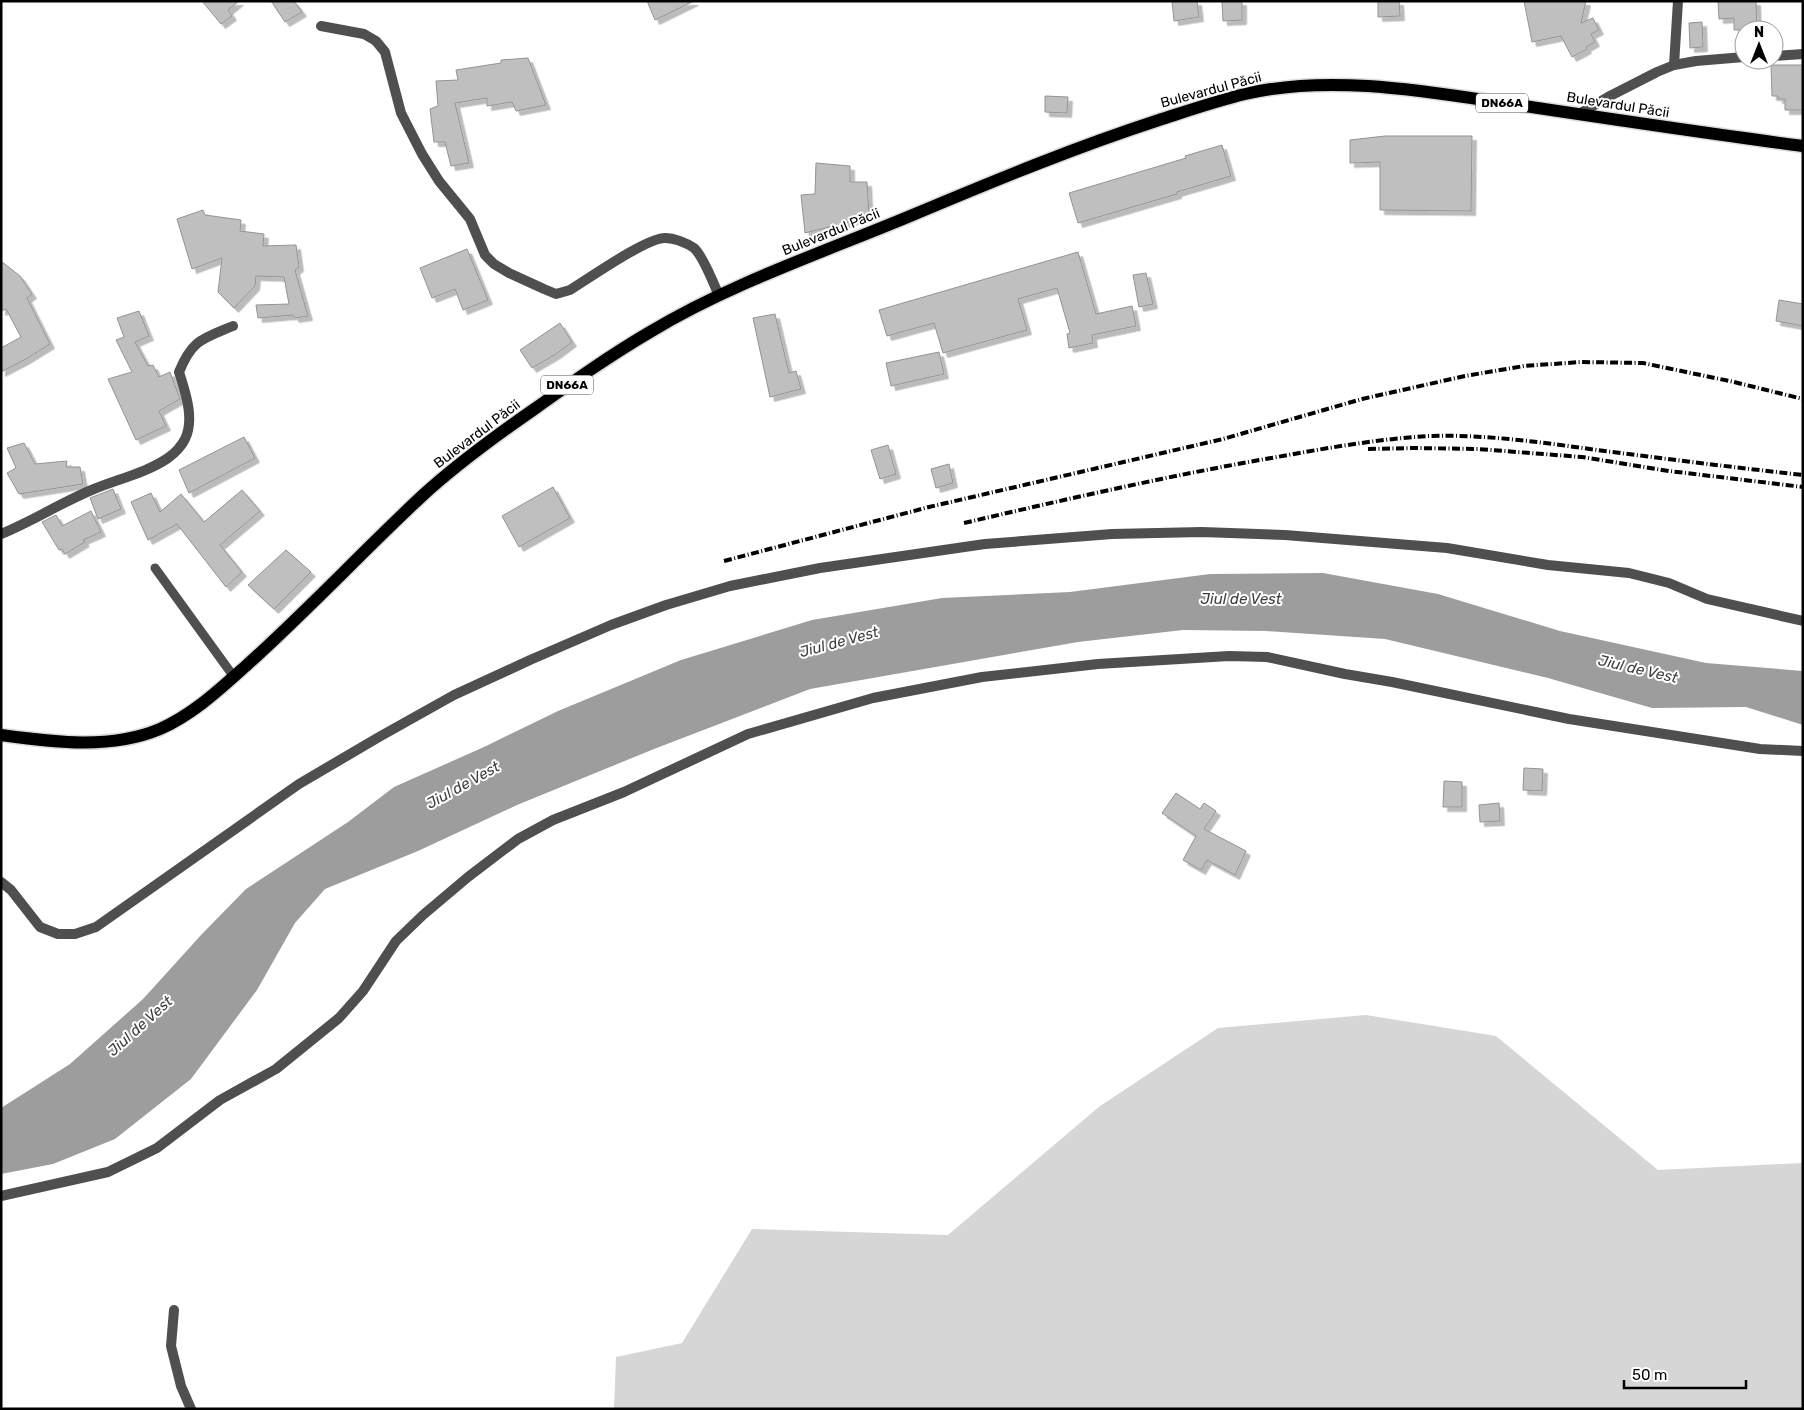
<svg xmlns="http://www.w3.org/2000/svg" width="1804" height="1410" font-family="Rubik,sans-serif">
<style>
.green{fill:#d6d6d6}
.water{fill:#9d9d9d}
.building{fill:#bfbfbf;stroke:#939393;filter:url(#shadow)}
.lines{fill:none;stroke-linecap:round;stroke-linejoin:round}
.primary-casing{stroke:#dbdbdb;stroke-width:15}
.service{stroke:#4f4f4f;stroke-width:9}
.minor{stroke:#4f4f4f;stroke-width:10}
.primary{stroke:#000;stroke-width:12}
.rail{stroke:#000;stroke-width:4;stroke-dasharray:8 2.5 1 2.5;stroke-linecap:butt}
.labels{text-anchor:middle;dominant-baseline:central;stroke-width:4;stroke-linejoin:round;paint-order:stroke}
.shield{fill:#fff;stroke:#4c4c4c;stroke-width:1}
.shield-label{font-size:12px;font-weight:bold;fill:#000}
.street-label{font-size:14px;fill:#000;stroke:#fff}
.water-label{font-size:15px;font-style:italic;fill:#3e3e3e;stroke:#fff}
</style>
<defs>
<filter id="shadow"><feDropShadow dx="4.5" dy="4.5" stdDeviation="0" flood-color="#0004"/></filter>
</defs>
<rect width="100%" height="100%" fill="#fff"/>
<polygon class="green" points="1366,1015 1496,1036 1658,1170 1803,1163 1803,1409 614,1409 616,1357 682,1343 752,1229 948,1235 1100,1106 1218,1028"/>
<polygon class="water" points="1323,573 1438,594 1560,631 1706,663 1803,671 1803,725 1746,707 1652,708 1548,678 1385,639 1266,631 1183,630 1078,642 810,689 654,749 517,805 418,851 325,889 295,923 257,990 191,1079 115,1139 53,1164 1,1174 1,1108 70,1064 143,999 202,934 246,889 348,822 394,787 484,747 558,711 681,660 812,620 942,598 1070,592 1210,574"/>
<g class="building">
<polygon points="202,1 239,1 228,10 232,16 221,24"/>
<polygon points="271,1 294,1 302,12 285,22"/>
<polygon points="647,1 694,1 655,20"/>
<polygon points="1172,1 1197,1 1199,17 1174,21"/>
<polygon points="1222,1 1242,1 1242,20 1223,21"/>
<polygon points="1378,1 1399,1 1400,16 1378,17"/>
<polygon points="1524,1 1586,1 1581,23 1593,18 1599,30 1591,34 1595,42 1586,47 1587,49 1572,57 1561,36 1532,42"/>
<polygon points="1718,1 1756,1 1757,30 1734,30 1734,18 1719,19"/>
<polygon points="1702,22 1703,47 1690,48 1689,23"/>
<polygon points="528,58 546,105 516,111 512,102 487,106 487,98 455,103 469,163 451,166 445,142 434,142 430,109 438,106 436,81 458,80 456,70 501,63 501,60"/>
<polygon points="1771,65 1803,65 1803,110 1785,110 1785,99 1778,99 1778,96 1772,96"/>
<polygon points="1045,96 1068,97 1067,113 1045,112"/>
<polygon points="1385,136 1472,136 1471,211 1380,210 1380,162 1350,163 1350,140"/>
<polygon points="1222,145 1231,176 1177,192 1177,194 1078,223 1069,193 1186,158 1185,156"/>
<polygon points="816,163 850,166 850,182 867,182 869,217 849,221 849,222 805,233 801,195 815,194"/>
<polygon points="203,210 205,215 241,220 240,231 264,234 263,246 296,245 299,267 295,270 308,316 295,318 293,315 258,318 256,305 289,304 284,277 256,276 255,286 234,308 218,292 222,258 192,269 177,219"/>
<polygon points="467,249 488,300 463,310 455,289 432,298 420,268"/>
<polygon points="1078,252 1096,314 1132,306 1136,326 1092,335 1093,343 1069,348 1067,334 1070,333 1057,288 1018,299 1027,330 943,353 934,323 887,336 879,310"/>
<polygon points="1,261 20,276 32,294 27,298 50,344 26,359 1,372 1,348 21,337 6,309 1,311"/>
<polygon points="1146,273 1153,304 1139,307 1133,275"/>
<polygon points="1779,300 1803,304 1803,326 1776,321"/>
<polygon points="139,311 149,336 135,342 148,366 153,365 159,377 170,372 180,399 159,411 166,426 136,440 108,379 132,372 116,340 124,337 117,318"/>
<polygon points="775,314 789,373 796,371 801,389 770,397 753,318"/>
<polygon points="560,323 572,342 556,354 532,368 520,350"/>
<polygon points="939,352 944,374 891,386 886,363"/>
<polygon points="244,437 255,458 189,493 179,470"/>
<polygon points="24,443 35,464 67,461 66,467 80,467 83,484 19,494 7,473 16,468 7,448"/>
<polygon points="888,445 896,474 880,479 871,450"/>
<polygon points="949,464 953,483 936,488 931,469"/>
<polygon points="553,487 570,518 519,547 502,516"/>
<polygon points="113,489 121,509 98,519 90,498"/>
<polygon points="242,490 260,511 220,545 242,572 226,587 177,524 148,540 131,502 151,493 160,512 181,494 204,522"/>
<polygon points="91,511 101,532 83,540 85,542 65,554 62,549 59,550 42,522 56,515 62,526"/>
<polygon points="286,550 311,572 274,609 248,585"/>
<polygon points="1524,768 1543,769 1542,791 1523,790"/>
<polygon points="1444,781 1462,782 1462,807 1443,807"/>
<polygon points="1176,793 1200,809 1204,803 1216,811 1204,829 1246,851 1235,875 1207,860 1201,870 1183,860 1196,836 1162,813"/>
<polygon points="1499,803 1500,821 1480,822 1479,805"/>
</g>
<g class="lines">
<defs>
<path id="primary" d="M1,735C53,742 110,750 160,729C194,714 221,688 248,664C308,610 363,551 422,496C456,465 494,437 533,410C571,383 609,356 650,332C731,283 827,251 915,214C996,180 1076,147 1159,120C1187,111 1216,101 1245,94C1334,73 1435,93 1524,106C1617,120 1710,134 1803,146"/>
</defs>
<use href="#primary" class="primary-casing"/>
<polyline class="service" points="155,568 234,677"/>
<g class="minor">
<path d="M321,26L364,34L376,41L385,52L401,113L422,154L439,181L470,219L485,255L494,264L509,273L544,289L556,294L570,290C588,279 646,238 665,238C674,238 687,243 694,248C703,256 714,284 719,296"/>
<polyline points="1774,56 1803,54"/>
<polyline points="1674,65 1678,1"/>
<polyline points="1579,114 1608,97 1657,72 1674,65 1696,61 1744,57"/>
<path d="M1,534C33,521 62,502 94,489C118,479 146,473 168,458C175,453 181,447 185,439C195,419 185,391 179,372C192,340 202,339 233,326"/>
<polyline points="1,882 11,890 40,927 58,934 75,934 96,927 299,784 379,737 454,695 530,660 611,625 666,605 730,586 820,568 985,544 1112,534 1202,532 1285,535 1447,548 1548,565 1629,573 1669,583 1707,599 1803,621"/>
<polyline points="1,1196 108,1172 157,1148 220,1100 276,1069 339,1018 363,991 396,941 423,915 468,877 518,839 553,820 624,792 748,734 873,698 982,677 1098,664 1229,656 1267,657 1345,674 1392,682 1569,719 1760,749 1803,751"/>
<polyline points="174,1310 171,1346 181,1386 191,1409"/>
</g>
<use href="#primary" class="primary"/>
<g class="rail">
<polyline points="1368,449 1414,448 1478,449 1582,457 1669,471 1803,487"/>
<path d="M964,523C1067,499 1172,475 1277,457C1327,448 1378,439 1429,436C1490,434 1552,444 1612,452C1675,460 1739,468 1803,475"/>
<polyline points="724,561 929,507 1223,439 1362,399 1465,376 1524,366 1581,362 1643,363 1734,382 1803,399"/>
</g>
</g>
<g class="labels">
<g class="shield">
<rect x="1476" y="93.5" width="52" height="19" rx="4"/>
<rect x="541" y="375.5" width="52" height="19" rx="4"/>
</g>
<g class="shield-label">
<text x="1502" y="103">DN66A</text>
<text x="567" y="385">DN66A</text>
</g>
<g class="street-label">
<text transform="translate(1211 90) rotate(-15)">Bulevardul Păcii</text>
<text transform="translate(1618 105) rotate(9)">Bulevardul Păcii</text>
<text transform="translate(831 232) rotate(-22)">Bulevardul Păcii</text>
<text transform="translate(477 434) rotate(-37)">Bulevardul Păcii</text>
</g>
<g class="water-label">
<text x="1241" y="599">Jiul de Vest</text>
<text transform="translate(839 642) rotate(-15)">Jiul de Vest</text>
<text transform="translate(1638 669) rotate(13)">Jiul de Vest</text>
<text transform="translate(463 785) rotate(-29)">Jiul de Vest</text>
<text transform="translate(140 1026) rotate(-42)">Jiul de Vest</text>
</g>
</g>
<rect width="1804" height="1410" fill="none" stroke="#000000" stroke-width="5"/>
<g transform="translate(1759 45)"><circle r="24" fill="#ffffff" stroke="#999999"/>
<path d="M0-4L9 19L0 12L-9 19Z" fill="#000000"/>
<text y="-8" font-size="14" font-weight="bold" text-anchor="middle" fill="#000000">N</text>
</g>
<path d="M1624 1380v8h122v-8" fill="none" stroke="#000000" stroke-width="2.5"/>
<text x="1632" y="1380" font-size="15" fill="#000000" stroke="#ffffff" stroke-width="4" paint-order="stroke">50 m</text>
</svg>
